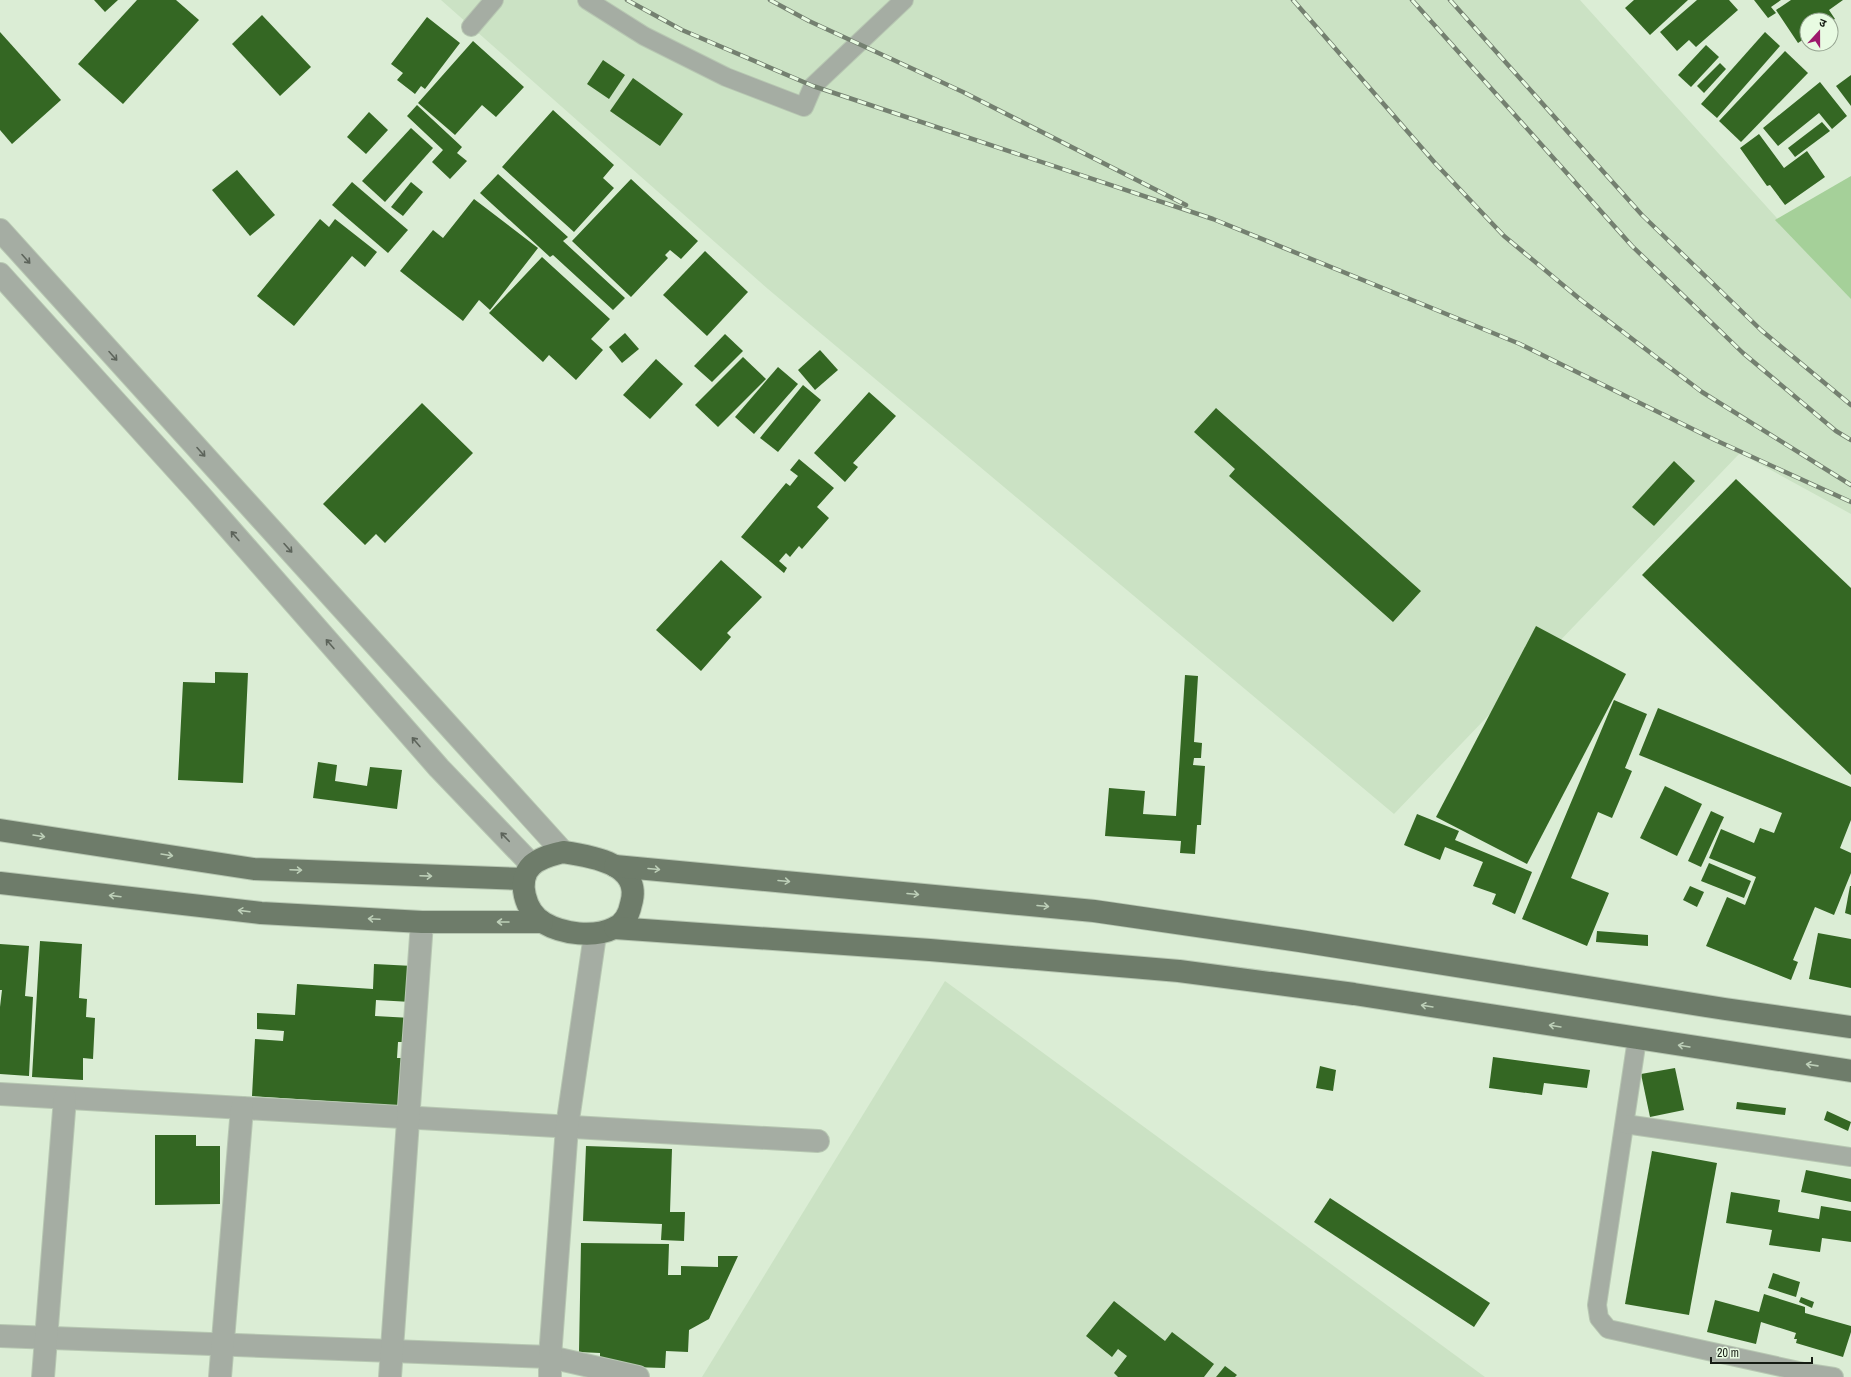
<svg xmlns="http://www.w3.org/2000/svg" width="1851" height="1377" font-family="'Archivo Narrow','Noto Sans Devanagari',sans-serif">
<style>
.built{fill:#cbe2c4}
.green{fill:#a5d099}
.building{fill:#346723}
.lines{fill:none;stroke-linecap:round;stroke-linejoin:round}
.service-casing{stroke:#b7c7b2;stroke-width:20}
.minor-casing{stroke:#b7c7b2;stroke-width:24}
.primary-casing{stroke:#b7c7b2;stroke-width:24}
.service{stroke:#a5ada3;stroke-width:18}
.minor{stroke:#a5ada3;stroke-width:22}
.primary{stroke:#6e7c6a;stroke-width:22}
.rail-casing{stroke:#748070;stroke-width:4.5}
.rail{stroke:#e8fbe2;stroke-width:3;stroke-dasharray:9;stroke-linecap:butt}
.oneway{stroke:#5d645b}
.oneway2{stroke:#bdcfb8}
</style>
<rect width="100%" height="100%" fill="#dbedd5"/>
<g class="built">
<polygon points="441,0 1580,0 1823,269 1851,297 1851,514 1740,453 1394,814 768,289"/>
<polygon points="945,981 1485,1377 702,1377"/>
</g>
<polygon class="green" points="1851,176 1851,299 1775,220"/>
<g class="building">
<polygon points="94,0 118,0 105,12"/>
<polygon points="137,0 176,0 199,20 123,104 78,64"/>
<polygon points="1634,0 1688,0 1650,35 1625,8"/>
<polygon points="1697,0 1729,0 1738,10 1696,47 1689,40 1677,51 1660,32"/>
<polygon points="1754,0 1781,0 1771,7 1776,13 1768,18"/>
<polygon points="1791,0 1843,0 1829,10 1835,19 1831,21 1807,20 1807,37 1798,43 1776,10"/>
<polygon points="262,15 311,67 280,96 232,44"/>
<polygon points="427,17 460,43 425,89 421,86 415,94 397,80 403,73 391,64"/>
<polygon points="0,32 61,100 12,144 0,130"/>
<polygon points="1765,32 1780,46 1717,118 1701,104"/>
<polygon points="473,41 524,87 496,117 482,105 455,135 418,103"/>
<polygon points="1706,45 1719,57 1691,87 1678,75"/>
<polygon points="1785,51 1808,73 1741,142 1719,121"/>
<polygon points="603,60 625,75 609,99 587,84"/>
<polygon points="1720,63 1726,69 1704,93 1697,86"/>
<polygon points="1851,75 1851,106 1836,86"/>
<polygon points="633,78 683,114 660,146 610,111"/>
<polygon points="1820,82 1847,116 1832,129 1819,113 1778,146 1763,128"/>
<polygon points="417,105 462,147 457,153 467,161 450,179 432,162 443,150 407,116"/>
<polygon points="553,110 614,165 603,178 614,188 574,232 502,167"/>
<polygon points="369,112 388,130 366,154 347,137"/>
<polygon points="1822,122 1830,131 1795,157 1788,148"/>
<polygon points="411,128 433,148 385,202 362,181"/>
<polygon points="1759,134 1784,168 1807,151 1825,177 1785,205 1770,185 1767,186 1740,148"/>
<polygon points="237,170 275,215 250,236 212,190"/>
<polygon points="498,174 568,237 563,241 625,298 613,310 553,255 550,257 480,193"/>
<polygon points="631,179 698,241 681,259 670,250 665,255 668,258 631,297 572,241"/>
<polygon points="352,182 408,230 388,253 332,205"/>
<polygon points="411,182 423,192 403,216 391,207"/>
<polygon points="474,199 538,248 490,310 479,300 463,321 400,271 433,230 443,238"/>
<polygon points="320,219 329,227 335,219 377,252 365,267 352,256 294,326 257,296"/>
<polygon points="705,251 748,292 707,336 663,295"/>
<polygon points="542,257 610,319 591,339 603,350 576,380 549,355 543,362 489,313"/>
<polygon points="625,333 639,349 622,363 609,347"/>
<polygon points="725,334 743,351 712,382 694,366"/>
<polygon points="820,350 838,370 815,390 798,370"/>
<polygon points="743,357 766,379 718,427 695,405"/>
<polygon points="656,359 683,384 650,419 623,395"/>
<polygon points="778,367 798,384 754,434 735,417"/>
<polygon points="803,385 821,400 778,452 760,438"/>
<polygon points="869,392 896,416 853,463 858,467 845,482 814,453"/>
<polygon points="422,403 473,453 385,543 376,534 365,545 323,504"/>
<polygon points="1216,408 1421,591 1393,622 1229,476 1235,469 1194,432"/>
<polygon points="799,459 834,488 817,507 829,518 802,549 799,546 790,557 786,553 779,561 787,568 784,573 741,537 786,483 790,486 798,476 790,470"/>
<polygon points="1674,461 1695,481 1654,526 1632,507"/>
<polygon points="1736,479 1851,588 1851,775 1642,575"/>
<polygon points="721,560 762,597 727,633 731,637 701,671 656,630"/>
<polygon points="1536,626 1626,674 1527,864 1436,817"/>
<polygon points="215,672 248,673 243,783 178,780 183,682 215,683"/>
<polygon points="1185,675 1198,676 1194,742 1202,743 1201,758 1194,758 1193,765 1205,766 1201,825 1197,825 1195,854 1180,853 1181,841 1105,836 1109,788 1145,791 1143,814 1176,816"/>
<polygon points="1614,700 1647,714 1625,768 1632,771 1612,818 1598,812 1571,878 1609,893 1587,946 1522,919"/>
<polygon points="1658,708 1851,787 1851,820 1840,848 1851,853 1851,873 1834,915 1815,907 1793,960 1798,962 1791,980 1706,946 1727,897 1745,905 1756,877 1709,858 1721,829 1754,843 1760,828 1774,833 1782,813 1639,755"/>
<polygon points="318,762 337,765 335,781 367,786 370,767 402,770 397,809 313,798"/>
<polygon points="1665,786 1702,804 1677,856 1640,838"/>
<polygon points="1711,811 1724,817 1701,867 1688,861"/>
<polygon points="1417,814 1459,831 1455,840 1532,872 1515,914 1492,904 1496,894 1473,886 1483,862 1445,847 1440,860 1404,845"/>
<polygon points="1709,863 1751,881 1744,898 1701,881"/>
<polygon points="1690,886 1704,892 1697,907 1683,900"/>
<polygon points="1850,886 1851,886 1851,915 1845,913"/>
<polygon points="1597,931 1648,935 1648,946 1596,942"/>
<polygon points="1818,933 1851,939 1851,988 1809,979"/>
<polygon points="40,941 82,944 79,998 87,999 86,1017 95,1018 93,1059 83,1058 83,1080 32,1077"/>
<polygon points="0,944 29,946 25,996 33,997 29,1076 0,1074 0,1007 2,990 0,990"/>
<polygon points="374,964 413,966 411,1002 376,1000 375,1016 411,1018 410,1042 398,1042 397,1058 406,1058 403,1106 252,1096 255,1039 283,1041 284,1031 257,1029 257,1013 295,1015 297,984 373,989"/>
<polygon points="1493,1057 1590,1070 1587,1088 1544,1083 1542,1095 1489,1088"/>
<polygon points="1320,1066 1336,1070 1333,1091 1316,1088"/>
<polygon points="1675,1068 1684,1110 1650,1117 1641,1074"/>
<polygon points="1737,1102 1786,1108 1785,1115 1736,1109"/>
<polygon points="1827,1111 1851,1122 1848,1131 1824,1120"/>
<polygon points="155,1135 196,1135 196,1146 220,1146 220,1204 155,1205"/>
<polygon points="586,1146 672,1149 670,1212 685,1212 684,1241 661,1240 662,1224 583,1221"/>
<polygon points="1652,1151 1717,1163 1689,1315 1625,1304"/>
<polygon points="1806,1170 1851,1179 1851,1202 1801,1192"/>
<polygon points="1731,1192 1780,1200 1778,1212 1819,1219 1821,1206 1851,1211 1851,1242 1822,1238 1820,1252 1769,1245 1772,1230 1726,1223"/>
<polygon points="1330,1198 1490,1303 1474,1327 1314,1222"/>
<polygon points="581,1243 669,1244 668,1275 681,1275 681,1266 718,1267 718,1256 738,1256 709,1319 689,1330 688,1352 666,1351 665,1368 600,1366 600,1353 579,1352"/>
<polygon points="1773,1273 1800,1282 1796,1297 1768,1288"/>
<polygon points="1764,1294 1805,1307 1805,1313 1851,1326 1851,1332 1843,1357 1796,1343 1797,1339 1794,1339 1796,1333 1761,1322 1756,1344 1707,1332 1715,1300 1759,1312"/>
<polygon points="1801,1297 1814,1302 1812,1308 1799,1302"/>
<polygon points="1114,1301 1165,1341 1172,1332 1214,1364 1204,1377 1118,1377 1114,1373 1127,1356 1118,1349 1112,1357 1086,1336"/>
<polygon points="1225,1366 1237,1375 1235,1377 1216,1377"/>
</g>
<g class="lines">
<defs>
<g id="service">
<polyline points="587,0 644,36 726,77 804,107 813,86 904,0"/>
<polyline points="471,27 494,0"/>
<polyline points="1637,1039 1597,1305 1599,1318 1608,1329 1808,1373 1834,1377"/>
<polyline points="1625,1124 1851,1157"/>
</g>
<g id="minor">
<polyline points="0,230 563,852"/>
<polyline points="0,274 199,494 439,768 532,865"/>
<polyline points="0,1094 818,1141"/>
<polyline points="0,1336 550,1357 638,1377"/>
<polyline points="43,1377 65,1098"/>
<polyline points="220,1377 242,1108"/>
<polyline points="390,1377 422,922"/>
<polyline points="550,1377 550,1357 567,1127 595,935"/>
</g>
<g id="primary">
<polyline points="0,830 254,869 523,879"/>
<path d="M563,852C591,856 643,864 631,904C629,914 624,924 614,928C594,938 563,934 544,923C525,912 516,880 532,865C541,857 552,855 563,852Z"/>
<polyline points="615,866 1094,911 1300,941 1725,1009 1851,1027"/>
<polyline points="0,883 261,913 422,922 542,922"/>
<polyline points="615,928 930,950 1179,971 1354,994 1851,1071"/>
</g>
</defs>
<use href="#service" class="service-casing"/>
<use href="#minor" class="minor-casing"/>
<use href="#primary" class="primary-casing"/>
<use href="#service" class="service"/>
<use href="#minor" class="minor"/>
<use href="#primary" class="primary"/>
<defs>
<g id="rail">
<polyline points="627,0 682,30 813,86 1213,219 1520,344 1715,440 1851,502"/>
<polyline points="770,0 809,21 963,92 1186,205"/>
<polyline points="1293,0 1435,163 1504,236 1581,300 1702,392 1851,485"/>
<polyline points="1412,0 1632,246 1743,353 1836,431 1851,440"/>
<polyline points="1450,0 1642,215 1761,330 1851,405"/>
</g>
</defs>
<use href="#rail" class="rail-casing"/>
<use href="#rail" class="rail"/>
</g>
<defs><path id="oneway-shaft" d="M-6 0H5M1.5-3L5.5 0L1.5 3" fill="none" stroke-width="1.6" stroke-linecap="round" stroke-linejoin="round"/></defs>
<g class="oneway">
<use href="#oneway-shaft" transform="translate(26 259) rotate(48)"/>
<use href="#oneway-shaft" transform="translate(113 356) rotate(48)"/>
<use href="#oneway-shaft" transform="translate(201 452) rotate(48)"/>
<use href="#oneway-shaft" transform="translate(235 536) rotate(-131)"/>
<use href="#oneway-shaft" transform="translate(288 548) rotate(48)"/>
<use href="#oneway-shaft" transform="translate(330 644) rotate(-131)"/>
<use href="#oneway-shaft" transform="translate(416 742) rotate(-131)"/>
<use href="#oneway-shaft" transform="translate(505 837) rotate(-134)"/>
</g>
<g class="oneway2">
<use href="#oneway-shaft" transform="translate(39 836) rotate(9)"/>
<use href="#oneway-shaft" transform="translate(167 855) rotate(9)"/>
<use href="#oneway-shaft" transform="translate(654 869) rotate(5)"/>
<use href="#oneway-shaft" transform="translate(296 870) rotate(2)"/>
<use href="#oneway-shaft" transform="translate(426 876) rotate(2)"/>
<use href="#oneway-shaft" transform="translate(784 881) rotate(5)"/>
<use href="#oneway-shaft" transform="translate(913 894) rotate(5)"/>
<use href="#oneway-shaft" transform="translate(115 896) rotate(-173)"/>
<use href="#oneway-shaft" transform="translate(1043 906) rotate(5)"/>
<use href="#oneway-shaft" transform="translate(244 911) rotate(-173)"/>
<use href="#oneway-shaft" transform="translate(374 919) rotate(-177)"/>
<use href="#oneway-shaft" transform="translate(503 922) rotate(-180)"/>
<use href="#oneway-shaft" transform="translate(1427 1006) rotate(-171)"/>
<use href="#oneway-shaft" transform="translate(1555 1026) rotate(-171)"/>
<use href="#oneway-shaft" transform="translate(1684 1046) rotate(-171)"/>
<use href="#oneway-shaft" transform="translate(1812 1065) rotate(-172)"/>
</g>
<g transform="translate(1819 32) rotate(21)"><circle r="19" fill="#e8fbe2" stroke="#94a28f"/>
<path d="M0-3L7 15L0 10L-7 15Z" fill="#9d1a6c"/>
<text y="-6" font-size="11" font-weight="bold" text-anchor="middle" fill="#151c13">उ</text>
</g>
<path d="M1711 1357v6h101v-6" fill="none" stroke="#151c13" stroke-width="2"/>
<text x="1717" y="1357" font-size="12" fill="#151c13" stroke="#e8fbe2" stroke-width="3" paint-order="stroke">20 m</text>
</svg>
